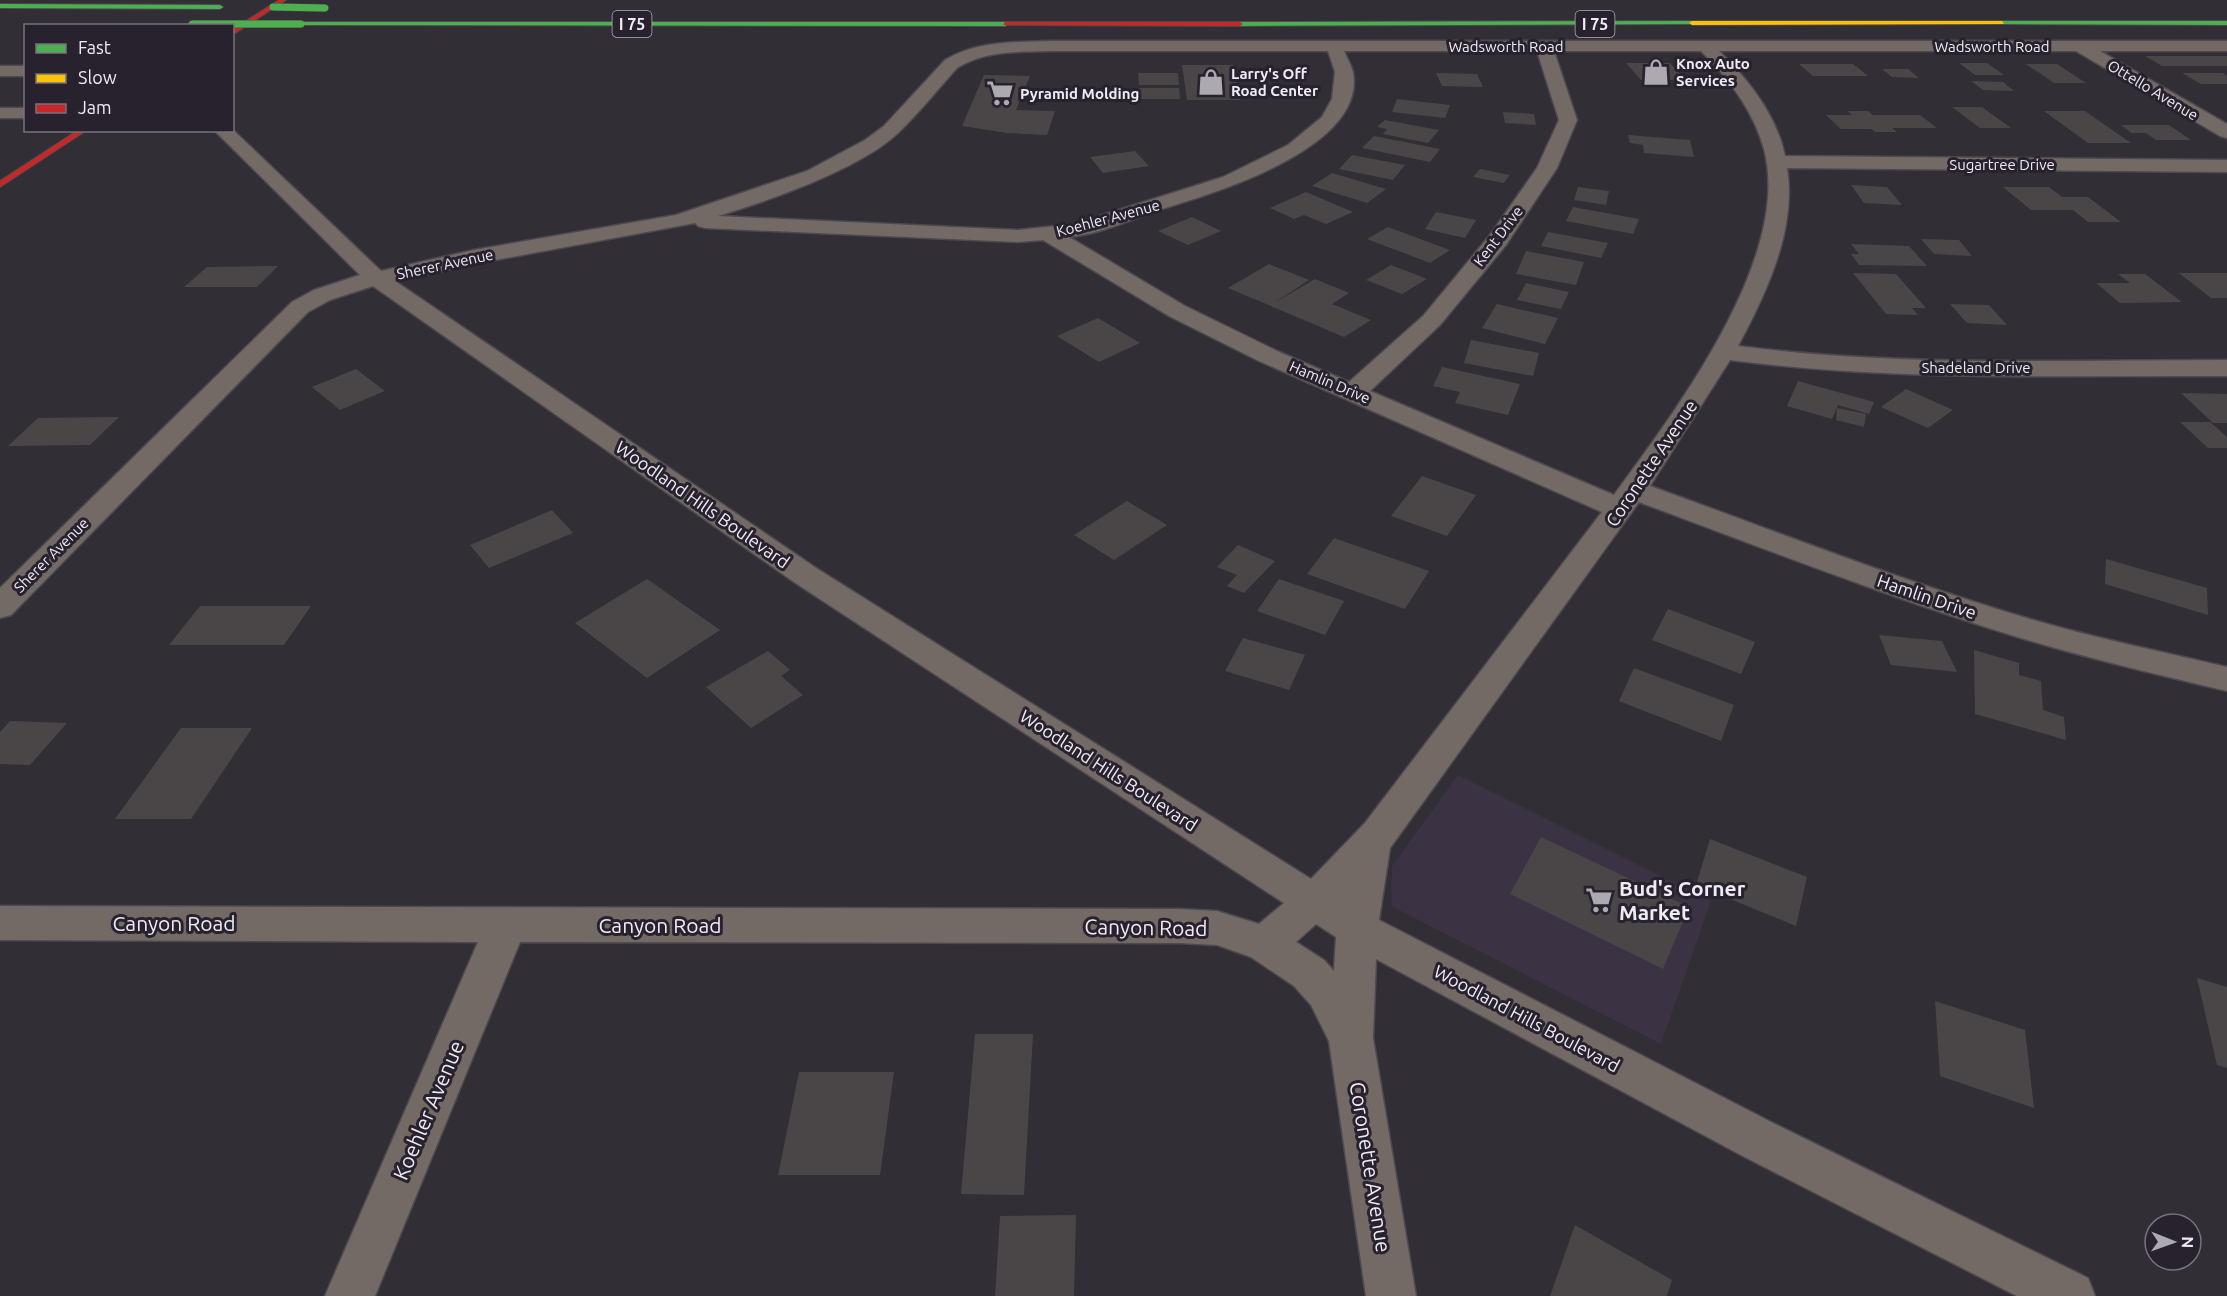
<svg xmlns="http://www.w3.org/2000/svg" width="2227" height="1296" font-family="Ubuntu,sans-serif">
<style>
.built{fill:#3b3244}
.building{fill:#4a4648}
.lines{fill:none;stroke-linecap:round;stroke-linejoin:round}
.street-casing{stroke:#4c494f;stroke-width:3}
.fast-casing{stroke:#4c494f;stroke-width:2}
.slow-casing{stroke:#4c494f;stroke-width:2}
.jam-casing{stroke:#4c494f;stroke-width:2}
.street{fill:#746a65;fill-rule:evenodd}
.fast{fill:#4caf50;fill-rule:evenodd}
.slow{fill:#ffc107;fill-rule:evenodd}
.jam{fill:#c62828;fill-rule:evenodd}
.fast-bridge-casing{stroke:#4c494f;stroke-width:8;stroke-linecap:butt}
.fast-bridge{stroke:#4caf50;stroke-width:7}
.labels{text-anchor:middle;dominant-baseline:central;stroke-width:6;stroke-linejoin:round;paint-order:stroke}
.far-street-label{font-size:15px;fill:#efebf4;stroke:#27222e}
.far-poi-label{font-size:15px;font-weight:bold;fill:#efebf4;stroke:#27222e;text-anchor:start}
.shield{fill:#27222e;stroke:#b3afb9;stroke-width:1.5}
.shield-label{font-size:16px;font-weight:bold;fill:#efebf4}
.street-label{font-size:18px;fill:#efebf4;stroke:#27222e}
.near-poi-label{font-size:21px;font-weight:bold;fill:#efebf4;stroke:#27222e;text-anchor:start}
.near-street-label{font-size:21px;fill:#efebf4;stroke:#27222e}
</style>
<rect width="100%" height="100%" fill="#312e35"/>
<polygon class="built" points="1458,775 1711,901 1661,1044 1391,906 1392,866"/>
<g class="building">
<polygon points="2145,56 2227,56 2227,66 2162,66"/>
<polygon points="1626,63 1670,63 1686,80 1641,80"/>
<polygon points="1959,63 1987,63 2004,75 1975,75"/>
<polygon points="1799,64 1853,64 1868,76 1813,76"/>
<polygon points="2026,64 2057,64 2086,83 2054,83"/>
<polygon points="1182,65 1233,65 1240,100 1187,100"/>
<polygon points="1882,69 1908,69 1919,78 1892,77"/>
<polygon points="1138,73 1178,73 1179,85 1139,85"/>
<polygon points="1436,73 1477,74 1483,87 1442,86"/>
<polygon points="2182,73 2223,73 2227,76 2227,84 2201,84"/>
<polygon points="984,75 1030,76 1016,110 1055,111 1047,135 1007,133 962,126"/>
<polygon points="1971,81 2003,82 2014,91 1983,90"/>
<polygon points="1139,88 1179,88 1180,99 1139,99"/>
<polygon points="1397,99 1450,105 1445,118 1392,112"/>
<polygon points="1952,107 1982,107 2011,128 1980,128"/>
<polygon points="1847,111 1868,111 1873,115 1920,115 1937,128 1892,128 1897,132 1875,132 1871,129 1841,129 1826,115 1852,115"/>
<polygon points="2044,111 2085,111 2131,143 2088,143"/>
<polygon points="1503,112 1534,114 1536,125 1505,123"/>
<polygon points="1385,120 1439,130 1428,143 1383,134 1387,129 1377,127"/>
<polygon points="2121,125 2169,125 2191,140 2156,140 2146,133 2132,133"/>
<polygon points="1628,135 1690,140 1694,157 1644,153 1643,145 1630,143"/>
<polygon points="1374,136 1440,149 1430,162 1362,148"/>
<polygon points="1135,151 1149,166 1103,173 1090,157"/>
<polygon points="1352,155 1405,165 1393,180 1339,169"/>
<polygon points="1480,169 1510,175 1504,183 1473,177"/>
<polygon points="1332,173 1386,189 1367,203 1312,186"/>
<polygon points="1851,185 1887,187 1902,205 1864,203"/>
<polygon points="1578,187 1609,191 1606,205 1574,200"/>
<polygon points="2003,187 2049,187 2062,197 2088,197 2121,222 2088,222 2073,210 2031,210"/>
<polygon points="1306,192 1353,212 1326,224 1304,215 1294,219 1270,208"/>
<polygon points="1573,207 1639,219 1633,234 1566,221"/>
<polygon points="1436,212 1476,220 1465,238 1425,229"/>
<polygon points="1192,217 1221,231 1188,245 1158,231"/>
<polygon points="1388,227 1450,250 1430,263 1367,239"/>
<polygon points="1548,232 1608,243 1601,258 1541,246"/>
<polygon points="1921,239 1959,240 1972,256 1934,254"/>
<polygon points="1851,244 1909,246 1927,266 1859,265 1851,254 1859,254"/>
<polygon points="1526,251 1584,262 1576,285 1516,274"/>
<polygon points="1269,264 1309,280 1274,303 1315,279 1349,293 1332,304 1371,320 1344,337 1228,288"/>
<polygon points="1391,265 1427,279 1402,294 1366,280"/>
<polygon points="278,266 257,287 184,287 207,267"/>
<polygon points="1853,273 1896,274 1926,308 1912,308 1918,315 1886,314"/>
<polygon points="2179,273 2227,273 2227,298 2211,298"/>
<polygon points="2118,274 2145,274 2182,302 2120,303 2096,283 2130,283"/>
<polygon points="1526,283 1569,292 1561,309 1517,300"/>
<polygon points="1497,304 1558,318 1545,344 1482,328"/>
<polygon points="1950,304 1989,305 2007,325 1967,323"/>
<polygon points="1098,318 1140,343 1099,362 1057,336"/>
<polygon points="1471,340 1539,353 1533,376 1464,363"/>
<polygon points="1442,367 1520,384 1508,415 1455,403 1460,392 1433,386"/>
<polygon points="356,369 385,391 340,410 312,387"/>
<polygon points="1798,381 1874,402 1869,414 1838,405 1832,419 1787,406"/>
<polygon points="1906,389 1953,410 1928,428 1881,407"/>
<polygon points="2181,393 2227,394 2227,423 2213,423"/>
<polygon points="1837,408 1866,414 1864,427 1836,420"/>
<polygon points="119,417 90,445 8,446 38,418"/>
<polygon points="2180,422 2210,422 2227,437 2227,448 2208,448"/>
<polygon points="1422,476 1476,495 1447,536 1391,516"/>
<polygon points="1127,501 1167,525 1114,560 1074,535"/>
<polygon points="552,510 573,533 489,568 470,545"/>
<polygon points="1334,538 1429,571 1405,609 1307,574"/>
<polygon points="1238,545 1275,561 1244,593 1227,586 1237,575 1217,567"/>
<polygon points="2106,559 2207,588 2208,615 2105,584"/>
<polygon points="647,579 720,630 647,678 575,623"/>
<polygon points="1279,579 1344,601 1325,635 1257,611"/>
<polygon points="200,606 311,606 284,645 169,645"/>
<polygon points="1668,609 1755,642 1741,674 1652,640"/>
<polygon points="1879,635 1942,641 1957,672 1891,665"/>
<polygon points="1243,638 1305,655 1289,690 1225,671"/>
<polygon points="1974,650 2019,663 2019,675 2041,681 2043,710 2064,717 2066,740 1975,714"/>
<polygon points="768,651 790,670 781,676 803,695 751,728 706,687"/>
<polygon points="1634,668 1734,705 1721,741 1619,701"/>
<polygon points="10,721 67,723 30,765 0,764 0,732"/>
<polygon points="181,728 252,728 191,819 115,819"/>
<polygon points="1541,837 1689,907 1663,969 1510,894"/>
<polygon points="1710,839 1807,877 1796,926 1696,885"/>
<polygon points="2197,978 2227,987 2227,1068 2217,1065"/>
<polygon points="1935,1001 2025,1030 2034,1108 1940,1076"/>
<polygon points="975,1034 1033,1034 1024,1195 961,1194"/>
<polygon points="799,1072 894,1072 880,1175 778,1175"/>
<polygon points="1076,1215 1074,1296 995,1296 1000,1216"/>
<polygon points="1575,1225 1672,1280 1667,1296 1550,1296"/>
</g>
<g class="lines">
<defs>
<g id="street">
<path d="M1051,41H2227V51H2100L2227,124V138L2220,136L2076,51H1719C1748,79 1777,116 1785,156L2227,160V172L1787,168C1797,229 1766,294 1738,346C1900,367 2064,360 2227,360V376C2061,375 1895,382 1730,360L1650,486C1778,532 1906,583 2037,621C2099,639 2163,652 2227,667V691C2155,674 2082,657 2011,635C1885,596 1763,548 1639,502L1390,848L1379,920L1771,1122L2088,1278L2095,1296H2017L1739,1154L1376,959L1373,1038L1416,1296H1366L1329,1041L1311,1005L1294,986L1251,957L1217,945L1179,943L520,942L375,1296H325L478,942L0,940V906L1179,909L1217,911L1259,924L1284,903L794,582L373,286L330,300L308,312L11,615L0,618V588L292,302L314,290L360,275L214,130L232,129L381,271L474,250L676,215L807,171L865,140L884,126L945,60C976,41 1015,42 1051,41ZM1051,51H1328L1335,72L1332,99L1322,117L1288,145L1223,177L1074,224L1018,230L718,216C768,201 860,169 898,133C919,113 938,89 957,68C985,50 1019,52 1051,51ZM1344,51H1537L1559,120L1537,168L1490,235L1424,315L1349,382L1277,351L1185,306L1069,237C1100,234 1132,219 1162,209C1214,193 1367,148 1353,72C1351,65 1347,58 1344,51ZM1554,51H1701C1729,79 1753,110 1764,149C1793,257 1674,413 1614,495L1370,391L1440,325L1506,245L1557,168L1577,120ZM695,223L698,226L705,228L1018,242L1043,240L1169,316L1259,361L1602,512L1365,823L1311,879L816,568L395,281L474,264ZM1316,924L1336,937L1334,971L1324,960L1296,942Z"/>
<rect x="0" y="66" width="26" height="10"/>
<rect x="0" y="108" width="26" height="10"/>
</g>
<g id="fast">
<polygon points="0,4 220,5 223,7 220,9 0,8"/>
<polygon points="1692,21 1694,24 1240,26 1237,24 1240,22"/>
<polygon points="2002,21 2227,21 2227,25 2000,24"/>
<polygon points="301,22 1005,22 1008,24 1005,26 299,25"/>
</g>
<polygon id="slow" points="2002,21 2004,24 1692,25 1689,23 1692,21"/>
<g id="jam">
<polygon points="279,0 286,0 232,35 232,30"/>
<polygon points="1005,22 1240,22 1243,24 1240,26 1003,25"/>
<polygon points="78,130 87,130 0,187 0,181"/>
</g>
</defs>
<use href="#street" class="street-casing"/>
<use href="#fast" class="fast-casing"/>
<use href="#slow" class="slow-casing"/>
<use href="#jam" class="jam-casing"/>
<use href="#street" class="street"/>
<use href="#fast" class="fast"/>
<use href="#slow" class="slow"/>
<use href="#jam" class="jam"/>
<defs>
<g id="fast-bridge">
<polyline points="273,7 325,8"/>
<polyline points="192,24 301,24"/>
</g>
</defs>
<use href="#fast-bridge" class="fast-bridge-casing"/>
<use href="#fast-bridge" class="fast-bridge"/>
</g>
<defs>
<symbol id="shop-bare" viewBox="-9 -9 18 18"><path d="M-5-2.5h2.3a2.7 3.5 0 0 1 5.4 0H5L5.5 6h-11ZM-1.5-2.5h3a1.5 2.3 0 0 0-3 0Z" fill="#aca9b1" stroke="#27222e" stroke-width="2.5" paint-order="stroke"/></symbol>
<symbol id="supermarket-bare" viewBox="-9 -9 18 18"><path d="M-6-5.5h2.5l.6 2H6L4.5 2H-2.5L-4.4-4H-6ZM-1.5 3.2a1.3 1.3 0 1 0 .1 0ZM3 3.2a1.3 1.3 0 1 0 .1 0Z" fill="#aca9b1" stroke="#27222e" stroke-width="2.5" paint-order="stroke"/></symbol>
</defs>
<g fill-rule="evenodd">
<use href="#shop-bare" x="1637" y="53" width="38" height="38"/>
<use href="#shop-bare" x="1192" y="63" width="38" height="38"/>
<use href="#supermarket-bare" x="981" y="74" width="38" height="38"/>
<use href="#supermarket-bare" x="1580" y="881" width="38" height="38"/>
</g>
<g class="labels">
<g class="far-street-label">
<text x="1506" y="46">Wadsworth Road</text>
<text x="1992" y="46">Wadsworth Road</text>
<text transform="translate(2153 90) rotate(31)">Ottello Avenue</text>
<text x="2002" y="164">Sugartree Drive</text>
<text transform="translate(1108 218) rotate(-15)">Koehler Avenue</text>
<text transform="translate(1498 236) rotate(-53)">Kent Drive</text>
<text transform="translate(445 264) rotate(-12)">Sherer Avenue</text>
<text x="1976" y="367">Shadeland Drive</text>
<text transform="translate(1330 382) rotate(23)">Hamlin Drive</text>
<text transform="translate(51 555) rotate(-45)">Sherer Avenue</text>
</g>
<g class="far-poi-label">
<text x="1676" y="63">Knox Auto<tspan x="1676" dy="17">Services</tspan></text>
<text x="1231" y="73">Larry's Off<tspan x="1231" dy="17">Road Center</tspan></text>
<text x="1020" y="93">Pyramid Molding</text>
</g>
<g class="shield">
<rect x="612.5" y="11" width="39" height="26" rx="4.5"/>
<rect x="1575.5" y="11" width="39" height="26" rx="4.5"/>
</g>
<g class="shield-label">
<text x="632" y="24">I 75</text>
<text x="1595" y="24">I 75</text>
</g>
<g class="street-label">
<text transform="translate(1651 463) rotate(-56)">Coronette Avenue</text>
<text transform="translate(703 504) rotate(35)">Woodland Hills Boulevard</text>
<text transform="translate(1927 596) rotate(19)">Hamlin Drive</text>
<text transform="translate(1109 770) rotate(33)">Woodland Hills Boulevard</text>
<text transform="translate(1527 1018) rotate(28)">Woodland Hills Boulevard</text>
</g>
<g class="near-poi-label">
<text x="1619" y="888">Bud's Corner<tspan x="1619" dy="24">Market</tspan></text>
</g>
<g class="near-street-label">
<text x="174" y="923">Canyon Road</text>
<text x="660" y="925">Canyon Road</text>
<text transform="translate(1146 927) rotate(1)">Canyon Road</text>
<text transform="translate(428 1110) rotate(-67)">Koehler Avenue</text>
<text transform="translate(1371 1167) rotate(81)">Coronette Avenue</text>
</g>
</g>
<rect x="24" y="24" width="210" height="108" fill="#27222e" stroke="#77727d" stroke-width="1.5"/>
<rect x="36" y="44" width="30" height="9" fill="#4caf50" stroke="#77727d" stroke-width="1.5"/>
<text x="78" y="54" font-size="18" fill="#efebf4">Fast</text>
<rect x="36" y="74" width="30" height="9" fill="#ffc107" stroke="#77727d" stroke-width="1.5"/>
<text x="78" y="84" font-size="18" fill="#efebf4">Slow</text>
<rect x="36" y="104" width="30" height="9" fill="#c62828" stroke="#77727d" stroke-width="1.5"/>
<text x="78" y="114" font-size="18" fill="#efebf4">Jam</text>
<g transform="translate(2173 1242) rotate(91)"><circle r="28" fill="#27222e" stroke="#77727d" stroke-width="1.5"/>
<path d="M0-4.5L10 22L0 15L-10 22Z" fill="#aca9b1"/>
<text y="-9" font-size="16" font-weight="bold" text-anchor="middle" fill="#efebf4">N</text>
</g>
</svg>
